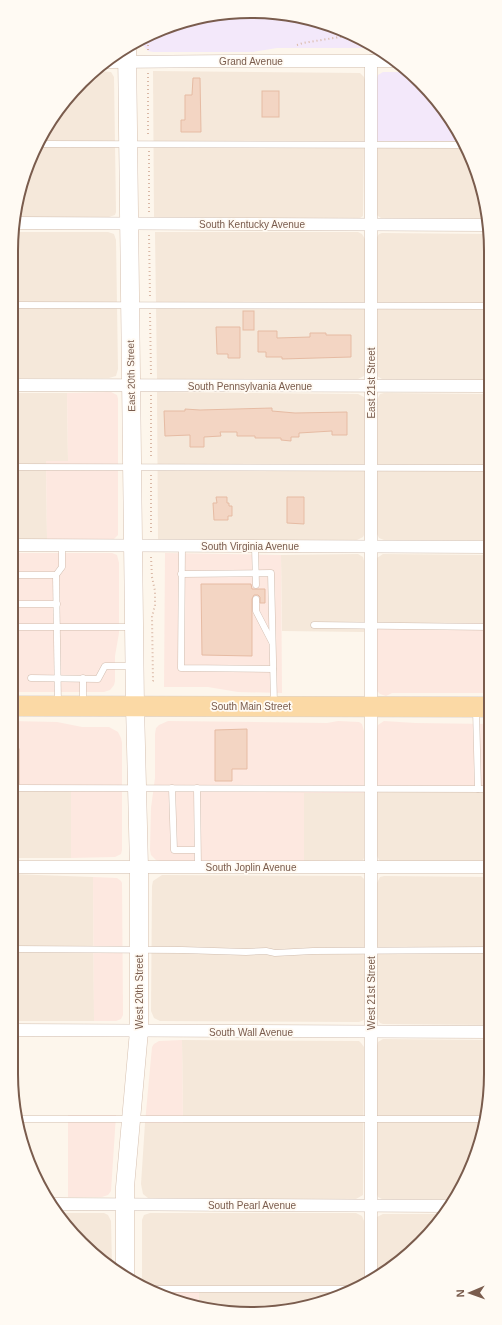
<svg xmlns="http://www.w3.org/2000/svg" width="502" height="1325" font-family="Arial,sans-serif">
<style>
.residential{fill:#f5e8da}
.commercial{fill:#fde8e0}
.education{fill:#f3e8fa}
.building{fill:#f3d5c3;stroke:#e6bba3}
.lines{fill:none;stroke-linecap:round;stroke-linejoin:round}
.lane-casing{stroke:#d1beb0;stroke-width:7}
.street-casing{stroke:#d1beb0;stroke-width:13}
.secondary-casing{stroke:#d6c0b0;stroke-width:19}
.primary-casing{stroke:#dad1cd;stroke-width:21}
.path{stroke:#d9b8a5;stroke-width:2;stroke-dasharray:1 3;stroke-linecap:butt}
.lane{stroke:#fff;stroke-width:6}
.street{stroke:#fff;stroke-width:12}
.secondary{stroke:#fff;stroke-width:18}
.primary{stroke:#fbd9a5;stroke-width:20}
.labels{text-anchor:middle;dominant-baseline:central;stroke-width:3.5;stroke-linejoin:round;paint-order:stroke}
.street-label{font-size:10px;fill:#7a5c4d;stroke:#fffaf3}
.rim{fill:none;stroke:#7a5c4d;stroke-width:2}
</style>
<rect width="100%" height="100%" fill="#fdf6ec"/>
<g class="residential">
<polygon points="100,71 111,72 114,77 116,212 115,215 109,217 15,217 19,189 61,105"/>
<polygon points="153,71 360,73 364,77 365,80 363,216 360,218 154,217"/>
<polygon points="376,141 464,141 466,145 489,219 381,218 378,216 376,214"/>
<polygon points="14,232 108,232 114,234 116,240 118,369 116,376 109,378 11,378 11,251"/>
<polygon points="155,232 358,232 362,234 365,239 365,373 364,376 358,379 157,379"/>
<polygon points="382,233 489,234 489,380 382,379 377,376 376,239 379,234"/>
<polygon points="157,392 358,394 364,397 365,401 364,535 363,537 357,540 158,539"/>
<polygon points="11,393 67,393 68,461 46,461 47,539 11,539"/>
<polygon points="384,393 489,394 490,540 384,540 379,538 376,532 377,400 380,394"/>
<polygon points="358,554 363,557 364,561 364,632 282,631 281,555"/>
<polygon points="383,554 490,555 490,623 376,623 376,561 377,558"/>
<rect x="11" y="791" width="60" height="67"/>
<polygon points="377,791 490,791 490,862 382,862 379,860 376,854"/>
<polygon points="304,793 364,793 364,858 363,860 304,861"/>
<polygon points="11,874 93,877 94,1021 11,1021"/>
<polygon points="162,875 361,876 364,879 365,1017 364,1020 359,1022 160,1021 154,1018 151,1011 152,886 153,881"/>
<polygon points="384,876 491,877 491,1025 383,1024 380,1023 376,1016 377,883 380,877"/>
<polygon points="383,1039 491,1040 491,1074 483,1136 452,1199 382,1199 378,1197 376,1192 377,1046 378,1042"/>
<polygon points="182,1040 359,1041 361,1043 364,1047 363,1195 356,1199 153,1198 148,1198 143,1194 141,1184 145,1123 183,1123"/>
<polygon points="11,1041 19,1041 19,1121 11,1074"/>
<polygon points="59,1213 104,1213 108,1215 111,1221 112,1266 70,1232"/>
<polygon points="150,1213 356,1213 362,1216 364,1221 365,1282 298,1309 219,1312 199,1305 199,1287 147,1287 142,1286 142,1220 144,1215"/>
<polygon points="383,1214 444,1214 442,1220 384,1274 376,1277 376,1221 377,1217"/>
</g>
<g class="commercial">
<polygon points="111,392 117,395 118,399 118,535 114,539 47,539 46,461 68,461 67,393"/>
<polygon points="11,553 112,553 117,555 119,563 119,633 115,656 115,681 114,685 110,690 104,692 11,692"/>
<polygon points="165,553 281,555 282,693 238,692 208,687 164,687"/>
<polygon points="376,623 490,623 490,693 392,693 386,696 380,694 376,690"/>
<polygon points="11,721 57,722 82,727 109,727 118,732 121,738 122,743 122,850 121,854 115,857 71,858 71,791 11,791"/>
<polygon points="168,721 327,723 338,721 359,722 362,724 364,731 364,793 304,793 304,861 161,861 156,860 151,855 150,850 151,808 155,778 155,734 156,728 159,725"/>
<polygon points="384,721 415,723 490,724 490,791 377,791 377,730 378,725"/>
<polygon points="93,877 117,878 121,881 122,883 123,1015 121,1019 116,1021 94,1021"/>
<polygon points="182,1040 183,1123 145,1123 152,1047 154,1044 159,1041"/>
<polygon points="68,1115 116,1115 111,1191 108,1195 102,1197 68,1197"/>
<polygon points="147,1287 199,1287 199,1305"/>
</g>
<g class="education">
<polygon points="220,13 313,19 371,43 377,48 277,48 253,52 153,52 148,51 142,44 142,39"/>
<polygon points="383,72 406,72 431,93 464,141 376,141 377,78 378,75"/>
</g>
<g class="building">
<polygon points="193,78 200,78 201,132 181,132 181,120 185,120 185,95 192,95"/>
<rect x="262" y="91" width="17" height="26"/>
<rect x="243" y="311" width="11" height="19"/>
<polygon points="216,327 240,327 240,358 228,358 228,354 217,354"/>
<polygon points="258,331 277,331 277,338 310,337 310,333 326,333 326,335 351,335 351,357 282,359 282,357 266,357 266,352 258,352"/>
<polygon points="272,408 272,411 295,413 347,412 347,435 332,435 332,431 299,433 299,437 291,437 291,441 281,440 281,438 255,438 255,436 237,436 237,432 220,432 221,436 204,437 204,447 190,447 190,435 165,436 164,411 185,411 185,409 200,410"/>
<polygon points="216,497 227,497 227,503 229,503 229,506 232,506 232,516 228,516 228,520 214,520 213,503 217,503"/>
<polygon points="287,497 304,497 304,524 287,523"/>
<polygon points="201,584 251,584 252,589 265,589 265,603 260,603 260,597 258,595 254,595 252,599 252,656 202,655"/>
<polygon points="247,729 247,769 232,769 232,781 215,781 215,730"/>
<rect x="11" y="749" width="8" height="35"/>
</g>
<g class="lines">
<defs>
<g id="lane">
<polyline points="41,144 466,145"/>
<polyline points="11,305 489,306"/>
<polyline points="11,467 490,468"/>
<polyline points="182,546 181,668 273,669"/>
<polyline points="255,547 256,585"/>
<polyline points="181,574 271,573 274,703"/>
<polyline points="11,575 56,575 62,567 62,545"/>
<polyline points="56,575 58,704"/>
<polyline points="256,599 256,611 272,642"/>
<polyline points="11,604 57,604"/>
<polyline points="314,625 490,627"/>
<polyline points="11,627 133,627"/>
<polyline points="31,678 98,679 105,666 133,666"/>
<polyline points="83,703 83,678"/>
<polyline points="476,710 478,789"/>
<polyline points="11,788 490,789"/>
<polyline points="172,788 174,850 197,850"/>
<polyline points="197,788 198,867"/>
<polyline points="11,949 182,950 246,952 266,951 275,953 313,951 491,950"/>
<polyline points="18,1119 485,1119"/>
<polyline points="152,1289 347,1289"/>
</g>
<g id="street">
<polyline points="109,62 233,61 393,61"/>
<path d="M15,223C173,225 331,223 489,225"/>
<polyline points="11,385 489,386"/>
<polyline points="11,545 490,547"/>
<polyline points="11,867 490,867"/>
<polyline points="11,1030 491,1032"/>
<polyline points="54,1204 449,1206"/>
<polyline points="371,1279 371,61"/>
</g>
<polyline id="secondary" points="125,1277 125,1187 139,1031 139,867 135,706 127,47"/>
<polyline id="primary" points="11,706 490,707"/>
</defs>
<use href="#lane" class="lane-casing"/>
<use href="#street" class="street-casing"/>
<use href="#secondary" class="secondary-casing"/>
<use href="#primary" class="primary-casing"/>
<g class="path">
<polyline points="148,37 148,51"/>
<polyline points="297,45 303,43 352,35"/>
<polyline points="148,73 148,137"/>
<polyline points="149,151 149,213"/>
<polyline points="149,235 150,297"/>
<polyline points="150,313 151,375"/>
<polyline points="151,395 151,459"/>
<polyline points="151,475 151,535"/>
<polyline points="151,557 152,577 155,591 155,605 152,617 153,681 152,683"/>
</g>
<use href="#lane" class="lane"/>
<use href="#street" class="street"/>
<use href="#secondary" class="secondary"/>
<use href="#primary" class="primary"/>
</g>
<g class="labels">
<g class="street-label">
<text x="251" y="61">Grand Avenue</text>
<text x="252" y="224">South Kentucky Avenue</text>
<text transform="translate(131 376) rotate(-91)">East 20th Street</text>
<text transform="translate(371 383) rotate(-90)">East 21st Street</text>
<text x="250" y="386">South Pennsylvania Avenue</text>
<text x="250" y="546">South Virginia Avenue</text>
<text x="251" y="706">South Main Street</text>
<text x="251" y="867">South Joplin Avenue</text>
<text transform="translate(139 992) rotate(-90)">West 20th Street</text>
<text transform="translate(371 993) rotate(-90)">West 21st Street</text>
<text x="251" y="1032">South Wall Avenue</text>
<text x="252" y="1205">South Pearl Avenue</text>
</g>
</g>
<path d="M0 0H502V1325H0ZM251 18H251A233 233 0 0 1 484 251V1074A233 233 0 0 1 251 1307H251A233 233 0 0 1 18 1074V251A233 233 0 0 1 251 18Z" fill="#fffaf3" fill-rule="evenodd"/>
<path class="rim" d="M251 18H251A233 233 0 0 1 484 251V1074A233 233 0 0 1 251 1307H251A233 233 0 0 1 18 1074V251A233 233 0 0 1 251 18Z"/>
<g transform="translate(470 1293) rotate(268)" stroke="#fffaf3" stroke-width="3" paint-order="stroke">
<path d="M0-3L7 15L0 10L-7 15Z" fill="#7a5c4d"/>
<text y="-6" font-size="11" font-weight="bold" text-anchor="middle" fill="#7a5c4d">N</text>
</g>
</svg>
